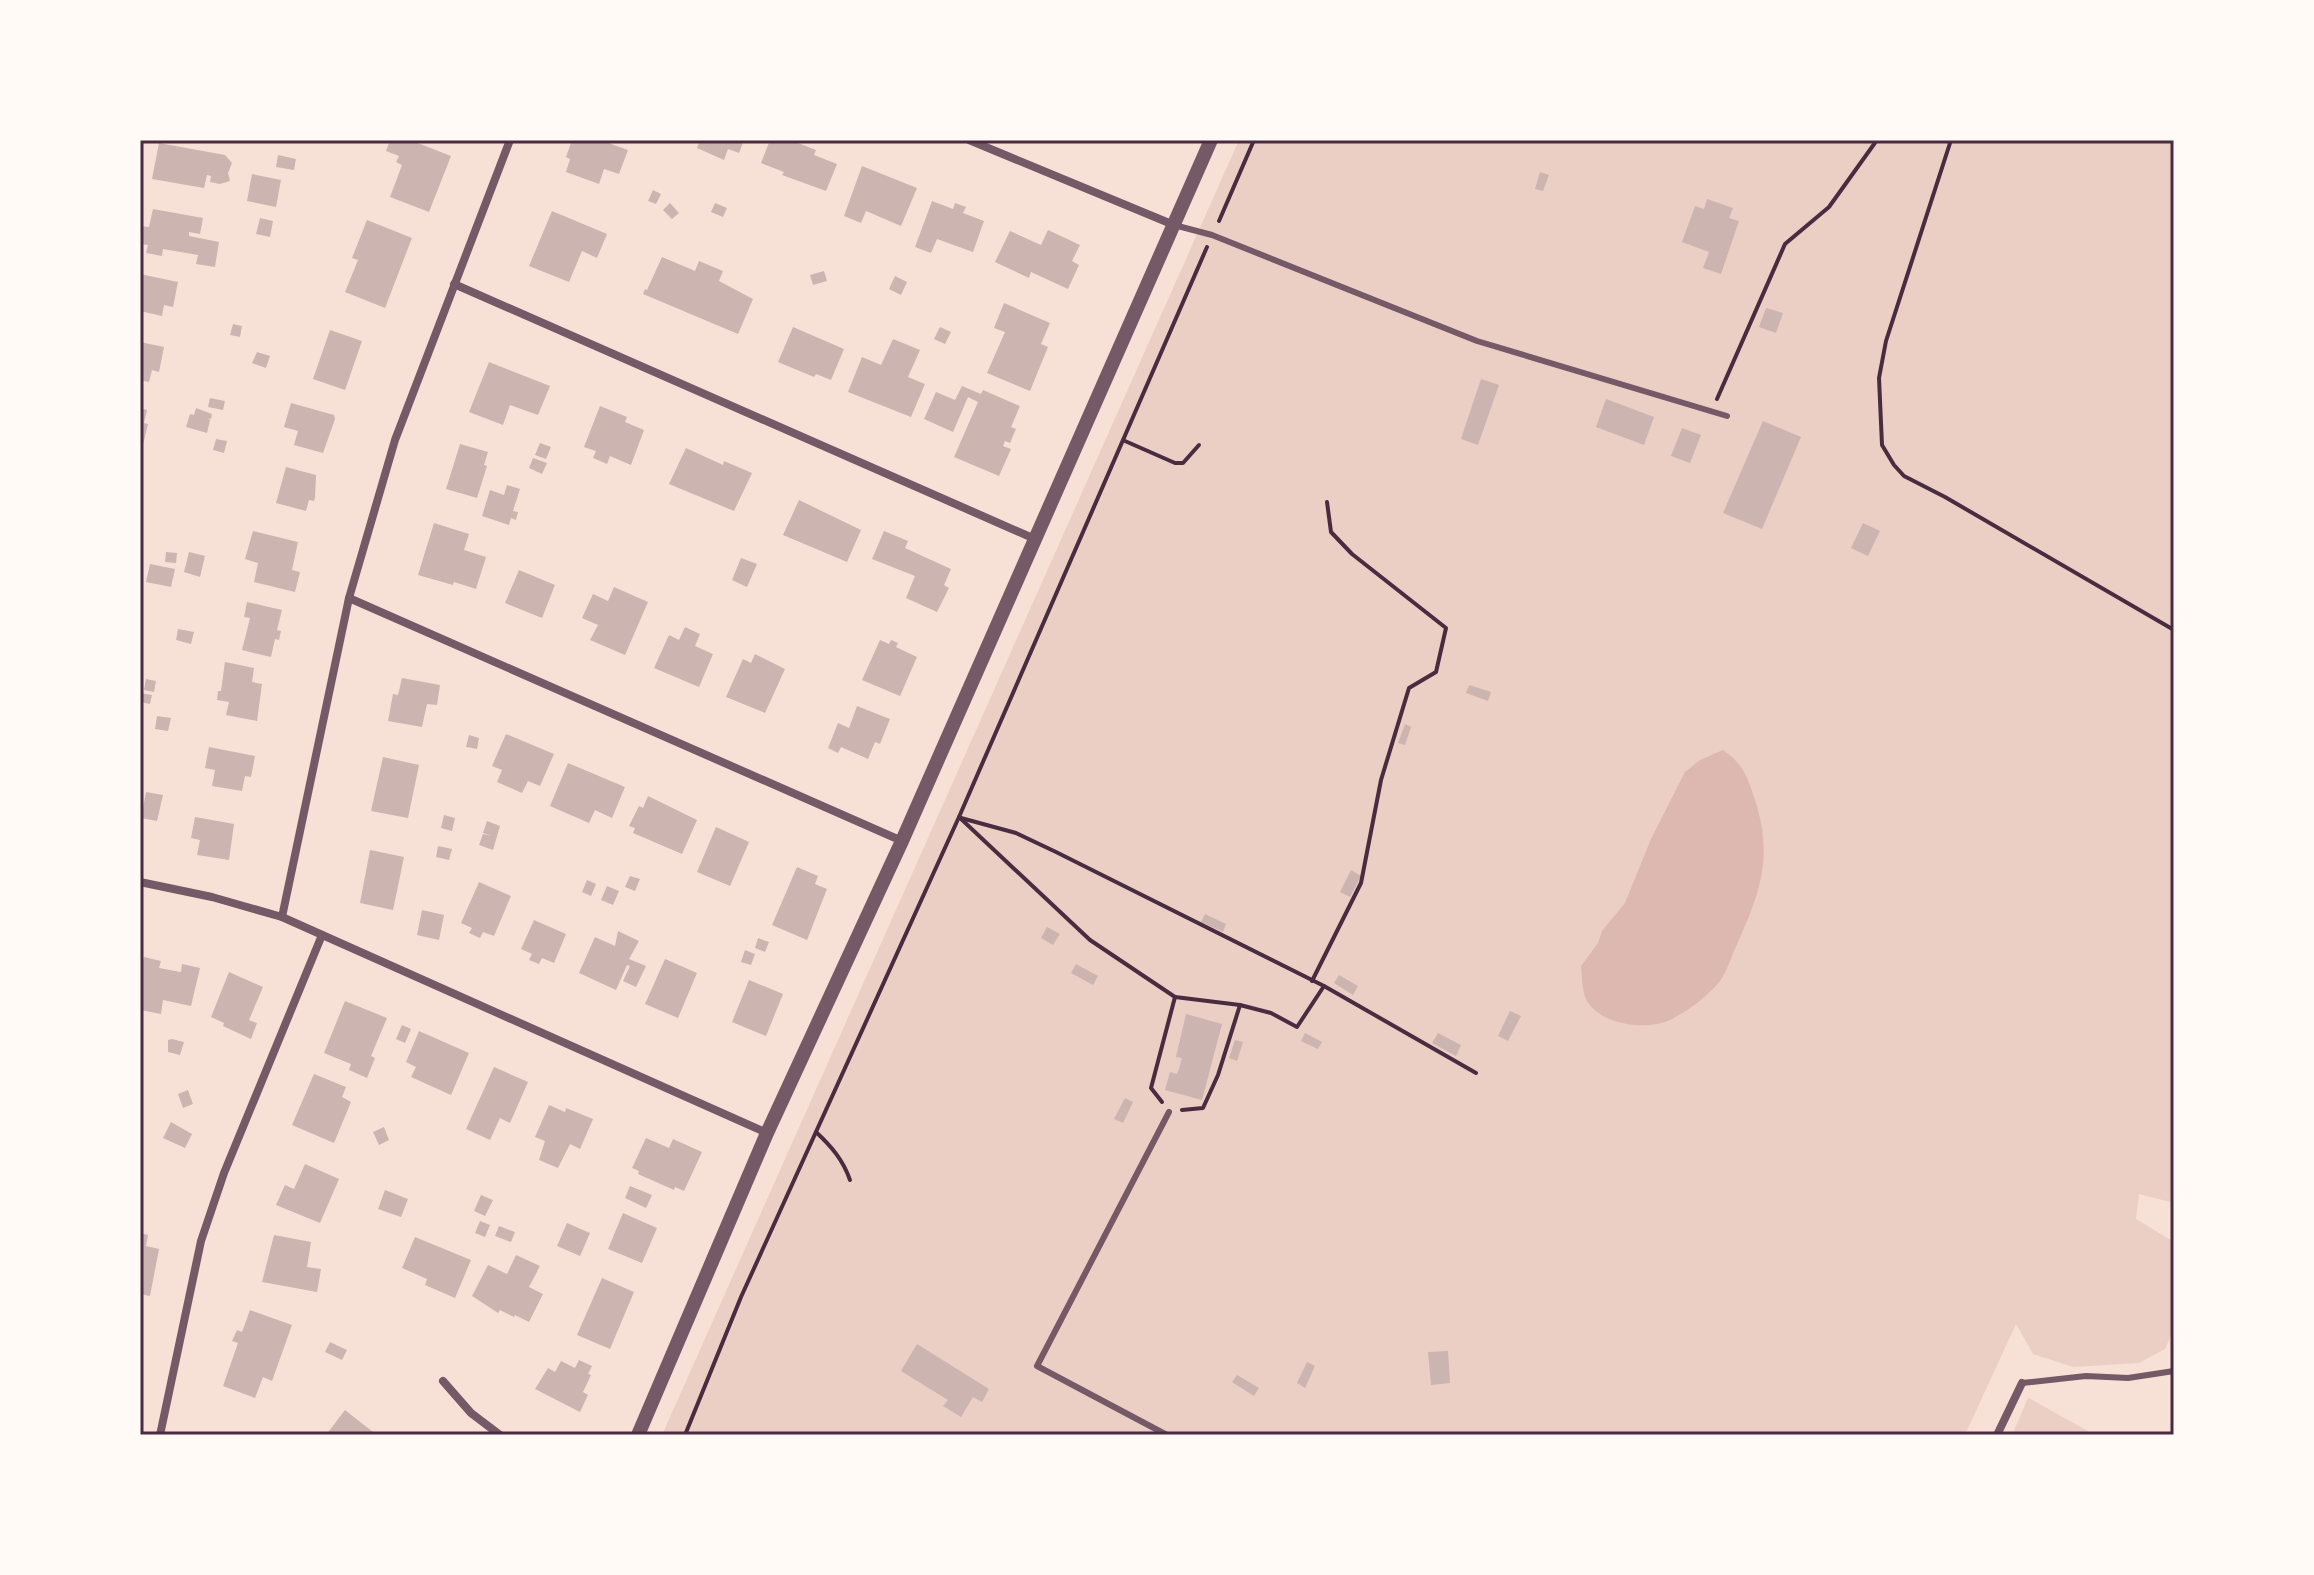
<svg xmlns="http://www.w3.org/2000/svg" width="2314" height="1575" font-family="Georgia,serif">
<style>
.green{fill:#ebcfc5}
.water{fill:#dcb8b0}
.building{fill:#ccb4b1}
.lines{fill:none;stroke-linecap:round;stroke-linejoin:round}
.path{stroke:#4a2c40;stroke-width:4}
.service{stroke:#755966;stroke-width:6}
.minor{stroke:#755966;stroke-width:8}
.tertiary{stroke:#755966;stroke-width:14}
.neatline{fill:none;stroke:#4a2c40;stroke-width:3}
</style>
<rect width="100%" height="100%" fill="#f7e1d7"/>
<g class="green">
<polygon points="1239,140 2174,140 2174,1203 2139,1194 2136,1219 2174,1242 2174,1329 2165,1349 2139,1363 2073,1367 2033,1354 2016,1324 1965,1435 662,1435"/>
<polygon points="2028,1398 2029,1398 2095,1435 2012,1435"/>
</g>
<path class="water" d="M1723,750C1744,765 1747,776 1755,800C1773,855 1761,891 1738,942C1732,954 1728,970 1720,981C1707,997 1689,1010 1672,1019C1647,1032 1597,1025 1585,997C1582,988 1582,975 1581,966L1598,943L1602,931L1625,903L1651,839L1685,772L1700,760Z"/>
<g class="building">
<polygon points="390,140 410,140 451,156 429,212 390,197 402,165 396,162 399,156 386,151"/>
<polygon points="572,140 600,140 628,150 619,174 604,169 599,184 566,172 570,159 566,157"/>
<polygon points="700,140 744,140 739,153 728,149 724,160 697,148"/>
<polygon points="770,140 799,140 798,143 816,150 814,155 837,164 826,191 782,175 784,172 761,163"/>
<polygon points="159,143 225,155 232,163 228,173 230,181 220,184 210,182 211,176 207,175 204,188 152,179"/>
<polygon points="278,155 296,159 294,170 276,167"/>
<polygon points="862,166 917,188 901,226 866,211 861,223 844,216"/>
<polygon points="1540,172 1549,175 1543,191 1535,189"/>
<polygon points="252,174 281,180 276,207 247,201"/>
<polygon points="653,190 661,194 656,204 648,201"/>
<polygon points="1707,199 1733,208 1729,218 1739,221 1721,274 1703,268 1709,252 1682,242 1695,206 1704,209"/>
<polygon points="932,201 953,209 955,203 966,207 963,213 984,221 973,252 937,239 931,253 915,247"/>
<polygon points="670,203 679,213 672,219 663,210"/>
<polygon points="715,203 727,208 723,217 711,212"/>
<polygon points="153,209 203,218 200,234 189,232 189,236 219,242 215,267 196,264 198,255 163,249 162,256 146,253 148,245 140,244 140,226 149,227"/>
<polygon points="552,211 607,234 597,258 582,251 569,282 529,266"/>
<polygon points="260,218 273,221 270,237 256,234"/>
<polygon points="367,220 412,238 385,308 345,292 358,260 352,258"/>
<polygon points="1048,230 1080,245 1072,261 1079,265 1068,289 1031,272 1029,278 995,262 1010,231 1041,245"/>
<polygon points="662,257 695,271 699,261 723,271 719,281 753,299 738,334 643,294 645,289 647,290"/>
<polygon points="824,271 827,281 813,285 810,275"/>
<polygon points="140,274 178,282 173,307 164,305 162,316 140,311"/>
<polygon points="895,276 907,282 901,295 889,289"/>
<polygon points="1004,303 1050,323 1041,344 1048,347 1030,391 987,373 1005,332 994,328"/>
<polygon points="1766,308 1783,313 1776,333 1759,327"/>
<polygon points="233,324 242,326 240,337 230,335"/>
<polygon points="793,327 844,349 831,380 816,374 814,377 778,362"/>
<polygon points="940,327 951,332 945,344 934,339"/>
<polygon points="330,330 362,341 345,390 313,379"/>
<polygon points="893,339 920,350 908,377 925,384 911,417 848,392 862,357 881,365"/>
<polygon points="140,342 164,347 159,372 152,370 149,382 140,380"/>
<polygon points="257,352 270,356 266,368 252,363"/>
<polygon points="489,362 550,386 538,415 510,405 503,425 469,412"/>
<polygon points="1481,379 1499,385 1478,445 1461,439"/>
<polygon points="962,386 981,394 983,390 1020,406 1011,427 1016,429 1010,443 1005,441 1003,446 1011,449 999,476 954,457 978,402 968,397 953,432 924,419 936,392 955,400"/>
<polygon points="210,398 225,401 223,410 208,407"/>
<polygon points="1606,399 1654,417 1644,445 1596,427"/>
<polygon points="291,403 334,415 335,419 323,453 294,445 298,431 284,427"/>
<polygon points="600,406 627,417 625,422 644,430 631,465 610,456 607,464 593,458 596,451 584,447"/>
<polygon points="140,408 147,410 144,423 148,424 141,453"/>
<polygon points="196,408 212,414 211,419 208,418 210,420 207,433 186,427 190,414 194,415"/>
<polygon points="1763,421 1801,437 1762,529 1723,513"/>
<polygon points="1682,428 1701,435 1690,463 1671,456"/>
<polygon points="216,439 227,441 224,453 213,450"/>
<polygon points="540,443 551,447 546,459 535,455"/>
<polygon points="460,444 488,452 484,465 487,466 477,498 446,489"/>
<polygon points="686,448 723,465 724,461 752,473 734,511 669,484"/>
<polygon points="533,458 547,463 542,474 529,468"/>
<polygon points="286,467 316,475 315,498 314,501 309,500 306,511 276,503"/>
<polygon points="507,485 520,489 513,511 518,512 516,520 511,518 509,525 482,516 490,490 504,495"/>
<polygon points="799,500 861,530 847,562 783,535"/>
<polygon points="434,523 469,534 464,550 486,557 476,589 454,582 453,585 418,575"/>
<polygon points="1863,523 1880,531 1868,556 1851,548"/>
<polygon points="253,531 298,542 292,570 300,572 295,592 254,582 258,563 245,559"/>
<polygon points="884,531 908,541 905,548 951,569 944,585 949,588 937,612 906,598 915,576 872,559"/>
<polygon points="166,552 177,553 176,563 165,562"/>
<polygon points="189,552 205,556 200,577 184,572"/>
<polygon points="741,558 757,564 747,587 732,580"/>
<polygon points="150,564 175,569 171,587 146,582"/>
<polygon points="519,570 555,585 542,618 505,603"/>
<polygon points="614,587 648,602 625,655 590,640 598,625 582,618 593,594 608,601"/>
<polygon points="247,602 282,610 277,630 281,631 279,640 275,639 271,657 242,650 250,618 244,617"/>
<polygon points="685,627 700,634 695,646 713,654 699,687 654,668 669,635 679,640"/>
<polygon points="178,629 194,632 191,644 176,640"/>
<polygon points="880,640 889,644 891,640 898,643 896,647 917,657 900,696 862,680"/>
<polygon points="755,654 785,669 765,713 726,697 743,659 751,663"/>
<polygon points="225,662 254,668 252,682 262,684 257,721 226,715 229,702 217,700 218,691 221,691"/>
<polygon points="402,678 440,685 437,705 427,704 422,727 388,721 393,694 398,695"/>
<polygon points="146,679 156,681 154,692 144,690"/>
<polygon points="1469,685 1491,692 1488,701 1466,693"/>
<polygon points="140,693 152,695 150,704 140,702"/>
<polygon points="857,706 890,719 880,744 875,742 868,759 841,747 838,753 828,748 838,723 849,728"/>
<polygon points="157,716 171,718 168,731 155,729"/>
<polygon points="1405,724 1411,727 1405,745 1398,743"/>
<polygon points="506,734 554,754 540,786 528,781 522,793 497,782 502,770 492,766"/>
<polygon points="469,735 479,738 477,749 466,747"/>
<polygon points="209,747 255,756 251,777 245,776 242,791 212,786 215,770 205,768"/>
<polygon points="383,757 419,765 408,818 371,811"/>
<polygon points="568,763 625,787 612,818 595,810 589,823 550,806"/>
<polygon points="146,792 163,795 157,821 141,818"/>
<polygon points="648,796 697,820 682,854 633,833 635,828 629,826 639,806 643,808"/>
<polygon points="444,815 455,818 452,831 441,828"/>
<polygon points="195,817 234,824 229,860 197,855 200,840 191,838"/>
<polygon points="487,821 500,826 493,850 479,845 483,834 492,836 483,833"/>
<polygon points="716,827 749,842 730,886 697,872"/>
<polygon points="438,846 452,849 449,860 436,857"/>
<polygon points="370,850 404,857 393,910 360,903"/>
<polygon points="797,867 818,876 815,884 827,889 807,940 772,925"/>
<polygon points="1351,870 1361,876 1350,897 1340,892"/>
<polygon points="630,876 640,879 635,891 625,887"/>
<polygon points="587,880 596,884 591,896 582,892"/>
<polygon points="479,882 511,896 494,936 483,932 480,938 469,933 472,928 461,923"/>
<polygon points="607,886 619,891 613,905 601,900"/>
<polygon points="422,910 444,915 439,940 417,935"/>
<polygon points="1205,914 1226,924 1223,932 1201,922"/>
<polygon points="534,920 566,934 554,963 542,958 539,964 529,960 532,954 521,949"/>
<polygon points="1047,927 1060,934 1053,945 1041,938"/>
<polygon points="618,931 639,941 629,959 646,966 636,987 623,981 630,966 627,965 616,990 579,973 595,937 615,946"/>
<polygon points="758,938 769,942 765,952 755,948"/>
<polygon points="745,950 755,954 751,965 741,962"/>
<polygon points="144,957 161,961 159,968 181,972 182,964 200,968 191,1006 163,1000 161,1014 140,1010 140,973"/>
<polygon points="665,959 697,973 678,1018 645,1004"/>
<polygon points="1076,964 1098,976 1093,985 1071,973"/>
<polygon points="229,972 263,987 249,1020 257,1023 251,1039 223,1026 224,1023 211,1017"/>
<polygon points="1339,975 1358,986 1353,995 1334,983"/>
<polygon points="749,980 783,994 766,1036 732,1022"/>
<polygon points="345,1001 387,1018 371,1056 375,1058 367,1078 349,1070 351,1064 324,1053"/>
<polygon points="1510,1011 1521,1016 1508,1041 1498,1036"/>
<polygon points="1186,1014 1222,1024 1202,1100 1165,1090 1170,1072 1177,1074 1179,1069 1182,1058 1176,1057"/>
<polygon points="402,1025 411,1029 405,1043 396,1039"/>
<polygon points="419,1031 469,1053 451,1095 411,1077 416,1067 406,1062"/>
<polygon points="1305,1033 1322,1042 1318,1049 1301,1041"/>
<polygon points="1438,1033 1461,1045 1456,1056 1432,1043"/>
<polygon points="172,1039 184,1042 180,1055 168,1052 168,1040"/>
<polygon points="1235,1040 1243,1042 1237,1061 1229,1058"/>
<polygon points="494,1067 528,1082 510,1123 500,1118 490,1140 466,1129"/>
<polygon points="314,1074 346,1087 342,1097 351,1102 334,1143 292,1125"/>
<polygon points="188,1090 193,1104 183,1108 178,1094"/>
<polygon points="1125,1098 1133,1102 1123,1123 1114,1119"/>
<polygon points="549,1105 565,1112 566,1108 593,1119 580,1149 570,1144 558,1168 539,1160 545,1141 535,1137"/>
<polygon points="171,1122 192,1134 185,1148 163,1138"/>
<polygon points="384,1127 389,1140 379,1145 373,1132"/>
<polygon points="646,1138 669,1148 673,1139 702,1152 684,1191 675,1187 674,1190 638,1174 639,1171 632,1168"/>
<polygon points="305,1164 339,1179 320,1223 276,1205 285,1185 294,1189"/>
<polygon points="630,1186 652,1195 646,1208 625,1198"/>
<polygon points="385,1190 408,1199 401,1217 378,1209"/>
<polygon points="481,1195 493,1200 485,1216 474,1211"/>
<polygon points="623,1213 657,1228 642,1263 608,1249"/>
<polygon points="480,1221 490,1225 485,1237 475,1233"/>
<polygon points="567,1223 590,1233 580,1256 557,1246"/>
<polygon points="499,1226 515,1232 511,1242 495,1236"/>
<polygon points="140,1233 148,1235 146,1246 159,1249 150,1296 140,1294"/>
<polygon points="274,1235 311,1242 307,1267 321,1269 317,1292 262,1282"/>
<polygon points="415,1237 471,1260 455,1298 425,1285 427,1279 402,1268"/>
<polygon points="516,1255 540,1266 529,1287 543,1294 529,1322 515,1315 514,1317 500,1310 498,1313 472,1296 488,1265 507,1274"/>
<polygon points="602,1278 634,1292 610,1349 577,1335"/>
<polygon points="250,1310 292,1325 272,1381 263,1377 255,1398 223,1386 238,1343 232,1341 237,1330 242,1332"/>
<polygon points="330,1342 347,1350 342,1360 325,1352"/>
<polygon points="917,1344 989,1389 982,1402 973,1397 961,1417 943,1406 948,1400 901,1371"/>
<polygon points="1448,1351 1450,1383 1431,1385 1428,1352"/>
<polygon points="579,1360 592,1366 588,1374 591,1375 583,1392 588,1395 580,1412 535,1389 548,1368 555,1372 561,1361 575,1368"/>
<polygon points="1307,1362 1315,1366 1305,1388 1297,1383"/>
<polygon points="1237,1375 1259,1388 1254,1396 1232,1382"/>
<polygon points="345,1410 364,1425 377,1435 326,1435"/>
</g>
<g class="lines">
<g class="path">
<polyline points="1951,140 1886,341 1879,378 1882,445 1894,465 1904,476 1945,497 2174,630"/>
<polyline points="1219,221 1254,140"/>
<polyline points="1717,399 1785,244 1829,207 1877,140"/>
<polyline points="1125,441 1175,463 1183,463 1199,445"/>
<polyline points="959,817 1090,940 1175,997 1151,1088 1162,1102"/>
<polyline points="961,818 1016,833 1056,852 1324,986"/>
<polyline points="1312,981 1361,883 1381,780 1409,688 1436,672 1446,628 1352,554 1331,532 1327,502"/>
<polyline points="1175,997 1240,1005"/>
<polyline points="1182,1110 1203,1108 1218,1075 1240,1005 1271,1013 1297,1027 1324,986 1476,1073"/>
<path d="M816,1132C832,1147 843,1160 850,1180"/>
<polyline points="685,1435 741,1297 959,817 1207,247"/>
</g>
<g class="service">
<polyline points="1174,225 1212,235 1477,341 1727,416"/>
<polyline points="2022,1383 2086,1376 2128,1378 2174,1371"/>
<polyline points="1167,1435 1037,1366 1169,1112"/>
</g>
<g class="minor">
<polyline points="969,140 1174,225"/>
<polyline points="454,284 1035,539"/>
<polyline points="349,598 902,841"/>
<polyline points="140,882 212,897 282,917 767,1133"/>
<polyline points="282,917 349,598 395,440 510,140"/>
<polyline points="443,1381 471,1413 500,1435"/>
<polyline points="160,1435 201,1241 224,1173 322,935"/>
<polyline points="1997,1435 2022,1383"/>
</g>
<polyline class="tertiary" points="638,1435 767,1133 902,841 1211,140"/>
</g>
<rect width="2314" height="1575" fill="none" stroke="#fffaf5" stroke-width="284"/>
<rect x="142" y="142" width="2030" height="1291" class="neatline"/>
</svg>
